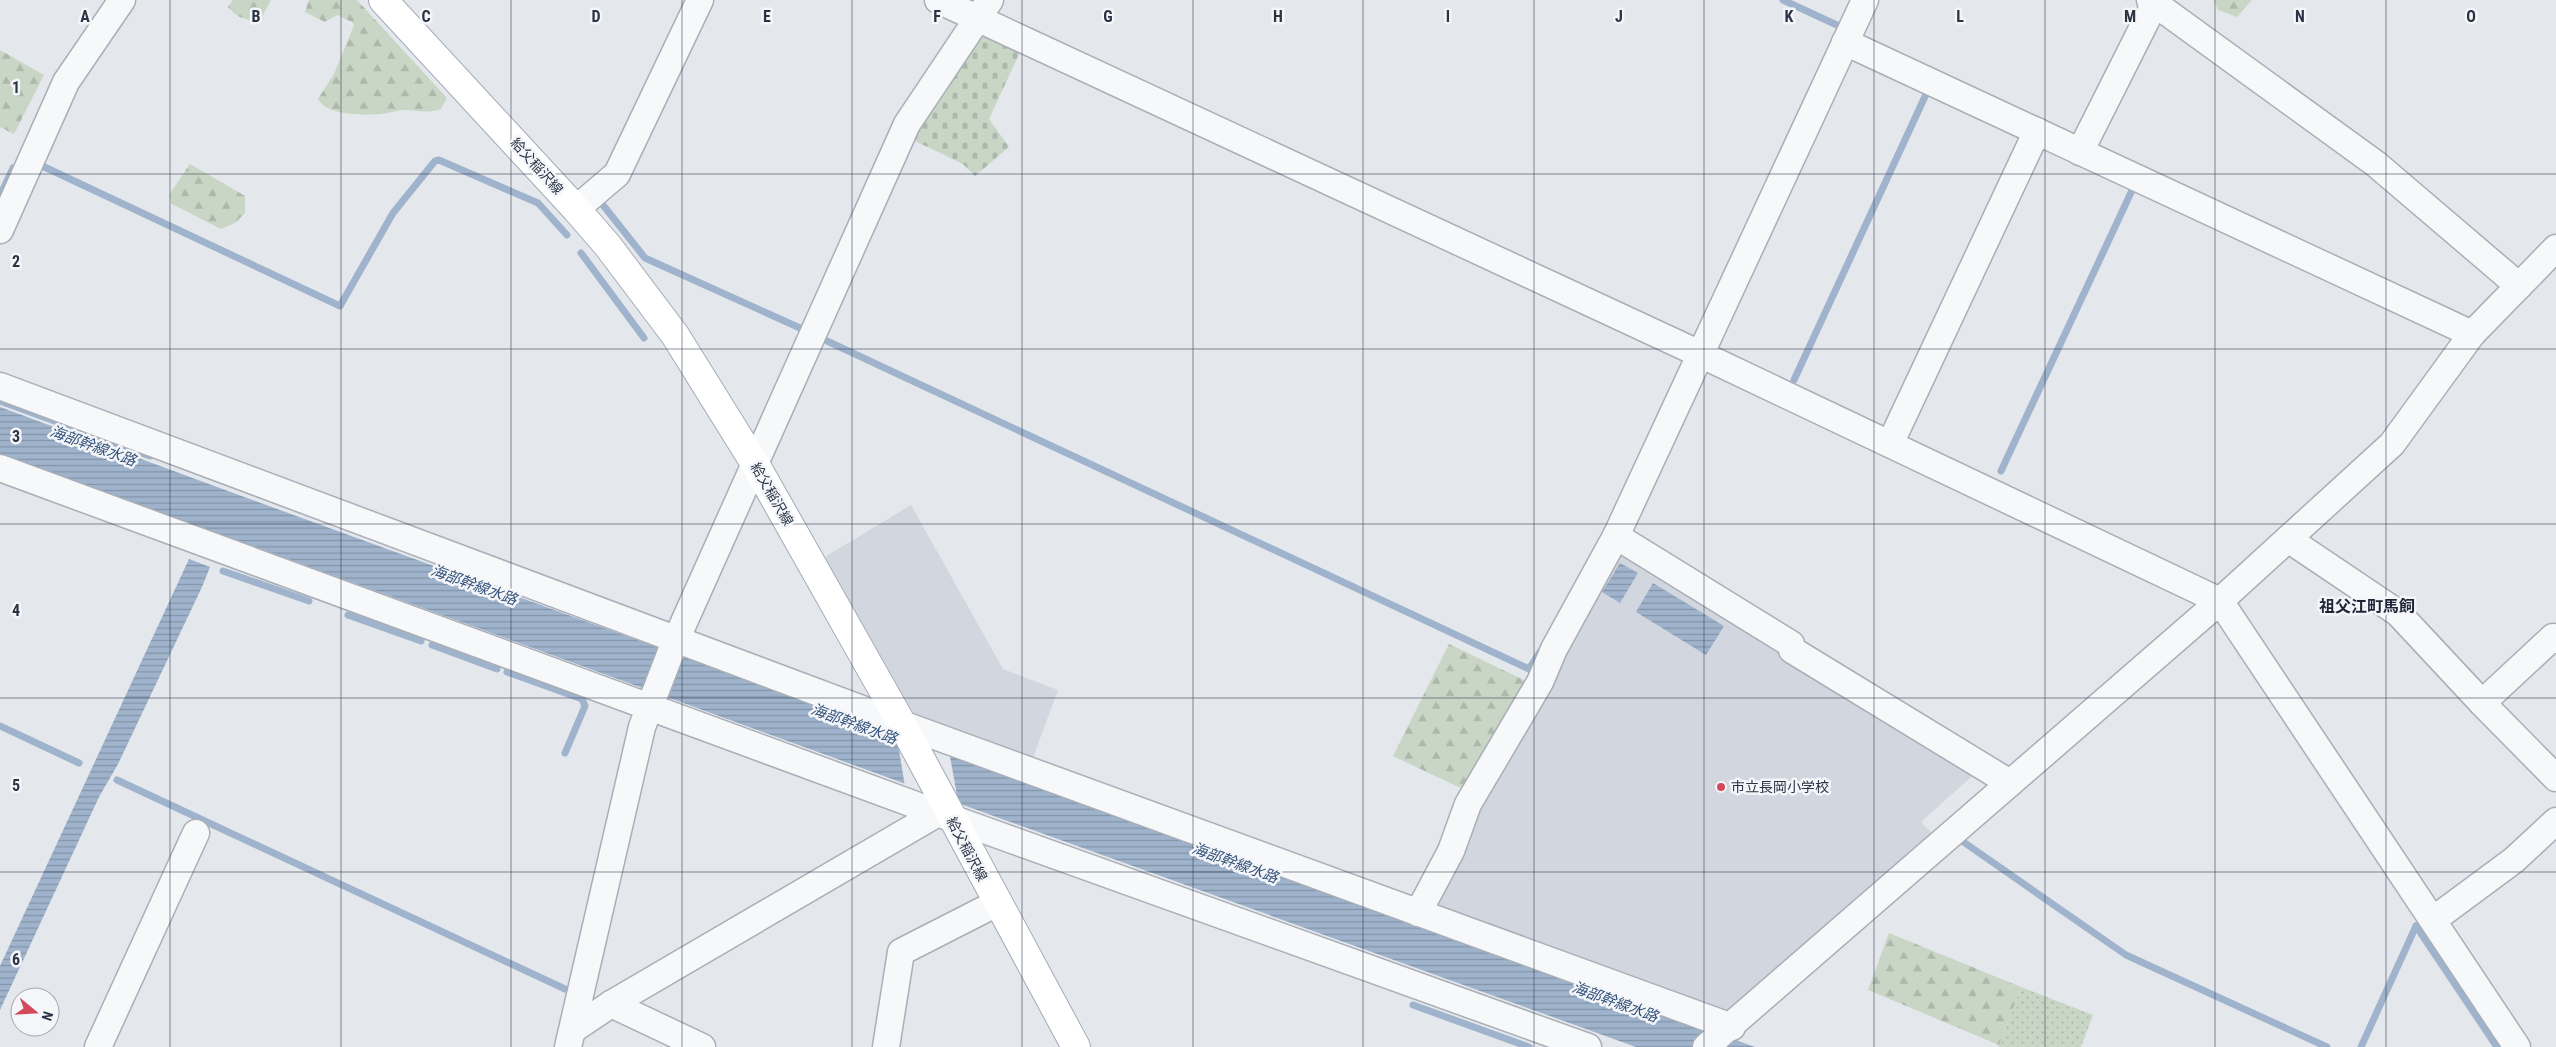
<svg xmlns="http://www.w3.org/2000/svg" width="2556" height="1047" font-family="'Roboto Condensed','Noto Sans JP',sans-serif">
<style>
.built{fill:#d2d6de}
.grass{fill:url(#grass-dots)}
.forest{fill:url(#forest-firs)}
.cemetery{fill:url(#cemetery-stones)}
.water{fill:url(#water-rules)}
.pier{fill:#e4e7ec}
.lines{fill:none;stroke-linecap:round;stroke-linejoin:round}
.stream{stroke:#9fb4cc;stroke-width:7}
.minor-casing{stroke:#a9aeb7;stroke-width:29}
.major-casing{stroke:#a3abb8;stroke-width:30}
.minor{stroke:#f7f8fa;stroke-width:26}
.major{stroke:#fff;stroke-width:28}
.grid{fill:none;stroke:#2b3445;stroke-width:1;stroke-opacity:0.55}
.poi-dot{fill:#d1495b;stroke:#f4f6f9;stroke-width:2}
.labels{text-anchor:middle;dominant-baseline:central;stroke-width:5;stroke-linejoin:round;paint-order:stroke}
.street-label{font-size:14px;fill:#2b3445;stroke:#f4f6f9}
.poi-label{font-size:14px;fill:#2b3445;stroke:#f4f6f9;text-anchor:start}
.water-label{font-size:15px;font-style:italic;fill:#34527a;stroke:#f4f6f9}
.quarter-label{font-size:16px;font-weight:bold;fill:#1d2536;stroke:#f4f6f9}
.grid-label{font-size:16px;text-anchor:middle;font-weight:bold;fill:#2b3445;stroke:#f4f6f9;stroke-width:5;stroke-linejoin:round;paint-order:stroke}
</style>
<defs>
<pattern id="grass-dots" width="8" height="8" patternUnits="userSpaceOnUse" patternTransform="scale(1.25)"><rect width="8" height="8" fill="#c9d6c5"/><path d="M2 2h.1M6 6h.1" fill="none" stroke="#adb8ab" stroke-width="1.8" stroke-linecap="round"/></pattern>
<pattern id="forest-firs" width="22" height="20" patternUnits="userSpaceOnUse" patternTransform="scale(1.25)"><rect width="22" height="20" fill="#c9d6c5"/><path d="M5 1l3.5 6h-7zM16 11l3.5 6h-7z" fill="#adb8ab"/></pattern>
<pattern id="cemetery-stones" width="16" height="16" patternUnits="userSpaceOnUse" patternTransform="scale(1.25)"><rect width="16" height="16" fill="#c9d6c5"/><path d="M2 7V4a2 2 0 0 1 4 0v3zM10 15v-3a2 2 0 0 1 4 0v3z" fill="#adb8ab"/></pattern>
<pattern id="water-rules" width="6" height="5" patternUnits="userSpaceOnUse" patternTransform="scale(1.25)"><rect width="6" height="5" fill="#9fb4cc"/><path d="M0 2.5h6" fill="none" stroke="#8293a7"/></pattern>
</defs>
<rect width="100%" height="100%" fill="#e4e7ec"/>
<g class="built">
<polygon points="911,505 1003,669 1058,690 1031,763 915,720 825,557"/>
<polygon points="1618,548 1980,769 1921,822 1934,835 1729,1016 1428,905"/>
</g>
<polygon class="grass" points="2021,987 2093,1015 2081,1047 1998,1047"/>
<g class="forest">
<path d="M233,0H271L260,20C246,21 237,18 228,7Z"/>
<path d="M309,0H357L447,98L441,109C425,114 419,110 403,110C396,110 388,114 380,114C363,115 327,116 318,99L334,74L354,25L352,22L337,15L325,22L305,12Z"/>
<polygon points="2214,0 2252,0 2237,17 2218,10"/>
<polygon points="0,50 44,75 14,134 0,127"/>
<polygon points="190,164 245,196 245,213 235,223 221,229 172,204 169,195"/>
<polygon points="1449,644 1532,684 1469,792 1393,756"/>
<polygon points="1889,933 2021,987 1999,1045 1868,990"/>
</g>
<polygon class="cemetery" points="990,36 1021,50 989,119 1009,147 975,176 963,164 913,140 980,37"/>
<g class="water">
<polygon points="0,407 247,498 1755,1047 1636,1047 988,814 0,454"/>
<polygon points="189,559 210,567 202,587 118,764 99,797 0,1010 0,966"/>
<polygon points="1620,563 1638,573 1620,603 1602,592"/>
<polygon points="1653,583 1724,626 1706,655 1636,612"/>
</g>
<polygon class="pier" points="896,731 949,751 959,806 905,787"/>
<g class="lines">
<g class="stream">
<polyline points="1783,0 1839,26"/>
<polyline points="36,163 340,306 393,213 435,161 439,160 538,203 567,235"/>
<polyline points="0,196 13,168"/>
<polyline points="599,200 645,258 800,328"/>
<polyline points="581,253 644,338"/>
<polyline points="827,341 1529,669 1540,652"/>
<polyline points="1794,380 1928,90"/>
<polyline points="0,401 150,456"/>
<polyline points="2001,471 2135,184"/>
<polyline points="223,571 309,601"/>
<polyline points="348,615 421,641"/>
<polyline points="432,645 497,669"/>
<polyline points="507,672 582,699 585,706 565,753"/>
<polyline points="0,726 79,763"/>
<polyline points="117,780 565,989"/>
<polyline points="1962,841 2126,955 2327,1047"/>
<polyline points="2416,926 2497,1047"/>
<polyline points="1413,1005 1529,1047"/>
<polyline points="2361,1047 2416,926"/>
</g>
<defs>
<g id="minor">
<polyline points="938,0 1700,354 2220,601 2517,1047"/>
<polyline points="2150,0 2376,164 2519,286"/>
<polyline points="1845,42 2472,334"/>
<polyline points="2080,152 2155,3"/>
<polyline points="576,209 617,174 700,0"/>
<polyline points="0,230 66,82 122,0"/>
<polyline points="0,386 902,724 1732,1027"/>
<polyline points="1890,444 2037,131"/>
<polyline points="0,468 951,818 1588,1047"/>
<polyline points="1616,536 1791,644 1792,650 2010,783"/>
<polyline points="2288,539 2398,613 2482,703 2556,778"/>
<polyline points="2482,703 2553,637 2556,640"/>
<polyline points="1418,913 1451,851 1468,804 1540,682 1554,649 1616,536 1865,0"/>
<polyline points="2433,920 2514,860 2556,821"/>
<polyline points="611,1004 702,1047"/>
<polyline points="574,1029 611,1004 938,813"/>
<polyline points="98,1047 196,833"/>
<polyline points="568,1047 642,727 672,649 907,124 990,0"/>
<polyline points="886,1047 901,952 997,903"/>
<polyline points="1706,1047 2220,601 2392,444 2472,334 2556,248"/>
</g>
<polyline id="major" points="383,0 576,209 608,246 675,335 754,462 810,561 902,724 1076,1047"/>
</defs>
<use href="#minor" class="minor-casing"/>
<use href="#major" class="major-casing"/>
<use href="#minor" class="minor"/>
<use href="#major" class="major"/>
</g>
<path class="grid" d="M170,0V1047M341,0V1047M511,0V1047M682,0V1047M852,0V1047M1022,0V1047M1193,0V1047M1363,0V1047M1534,0V1047M1704,0V1047M1874,0V1047M2045,0V1047M2215,0V1047M2386,0V1047M0,174H2556M0,349H2556M0,524H2556M0,698H2556M0,872H2556"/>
<circle class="poi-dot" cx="1721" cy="787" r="5"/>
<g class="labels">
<g class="street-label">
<text transform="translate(537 166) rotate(48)">給父稲沢線</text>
<text transform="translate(772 494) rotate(60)">給父稲沢線</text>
<text transform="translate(967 849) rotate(62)">給父稲沢線</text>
</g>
<g class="poi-label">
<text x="1731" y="787">市立長岡小学校</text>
</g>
<g class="water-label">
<text transform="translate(93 446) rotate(20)">海部幹線水路</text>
<text transform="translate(474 585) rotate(20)">海部幹線水路</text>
<text transform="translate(854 724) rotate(20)">海部幹線水路</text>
<text transform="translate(1235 863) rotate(20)">海部幹線水路</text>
<text transform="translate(1615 1002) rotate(20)">海部幹線水路</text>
</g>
<g class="quarter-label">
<text x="2367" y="606">祖父江町馬飼</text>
</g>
</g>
<g class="grid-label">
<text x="85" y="22">A</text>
<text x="256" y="22">B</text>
<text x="426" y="22">C</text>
<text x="596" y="22">D</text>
<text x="767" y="22">E</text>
<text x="937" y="22">F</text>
<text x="1108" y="22">G</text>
<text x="1278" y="22">H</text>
<text x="1448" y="22">I</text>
<text x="1619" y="22">J</text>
<text x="1789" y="22">K</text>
<text x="1960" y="22">L</text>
<text x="2130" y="22">M</text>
<text x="2300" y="22">N</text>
<text x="2471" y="22">O</text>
<text x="16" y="93">1</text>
<text x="16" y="267">2</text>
<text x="16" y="442">3</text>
<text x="16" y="616">4</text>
<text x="16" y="791">5</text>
<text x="16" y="965">6</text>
</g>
<g transform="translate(35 1012) rotate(108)"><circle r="24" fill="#f4f6f9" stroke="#a4a8b1"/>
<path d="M0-4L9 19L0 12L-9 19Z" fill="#d1495b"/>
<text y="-8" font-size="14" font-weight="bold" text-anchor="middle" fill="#2b3445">N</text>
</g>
</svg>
